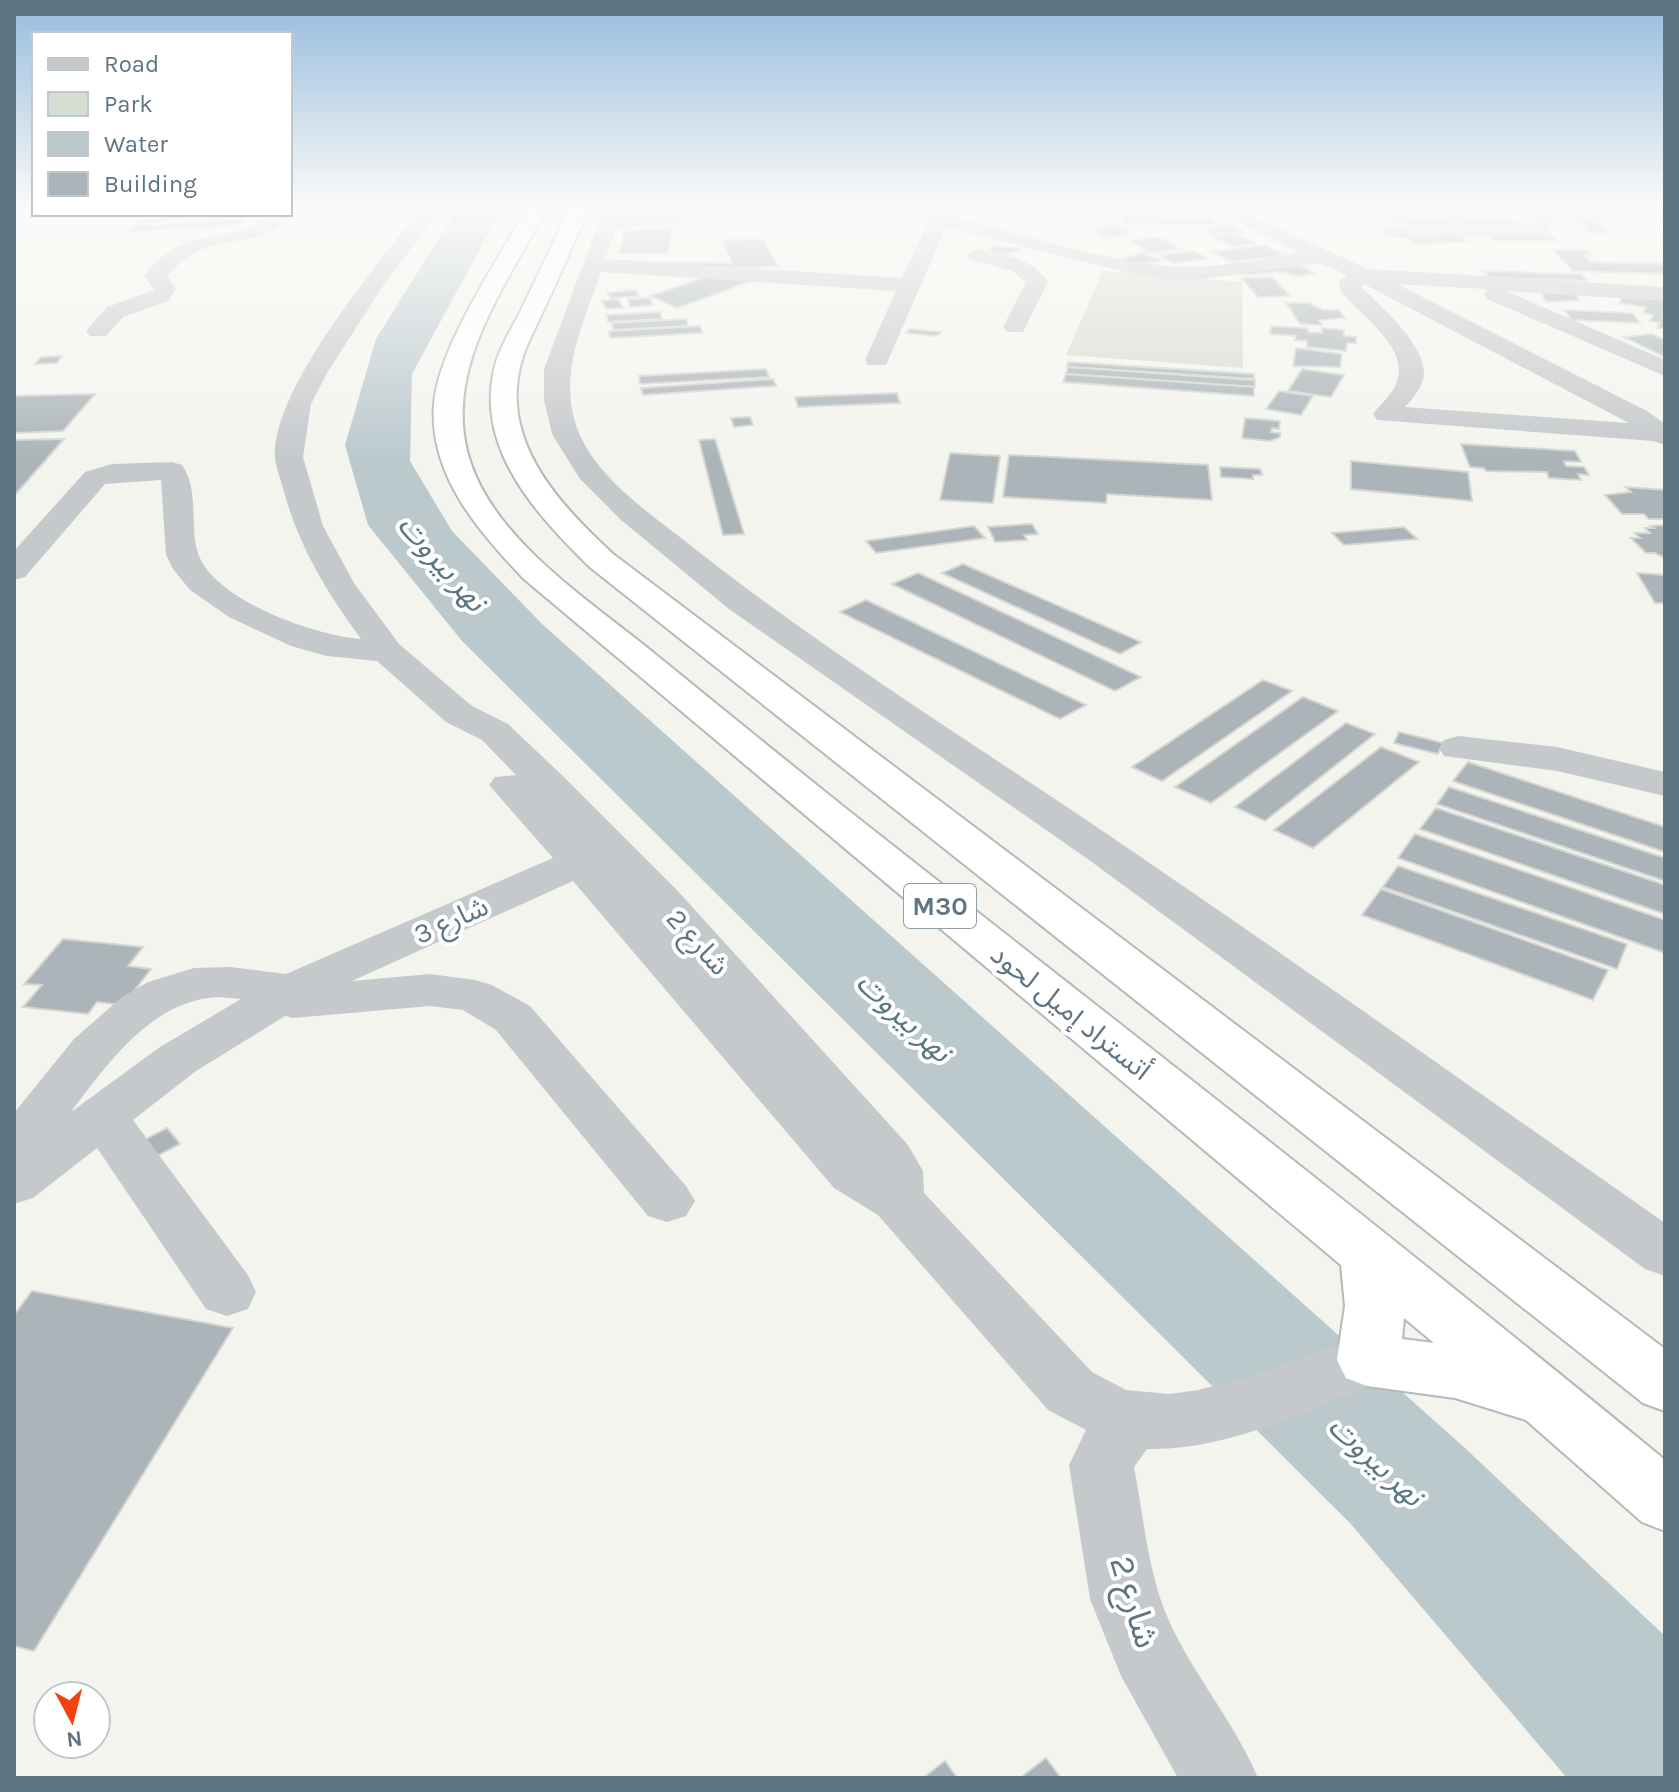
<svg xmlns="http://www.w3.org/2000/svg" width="1679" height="1792" font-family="Karla,'Noto Sans Arabic',sans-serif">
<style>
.green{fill:#d5dcd0}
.water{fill:#bbc9cd}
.building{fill:#abb4b8;stroke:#d5d5d2;stroke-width:2}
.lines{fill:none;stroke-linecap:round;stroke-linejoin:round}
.highway-casing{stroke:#b5b9bc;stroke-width:4}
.minor{fill:#c6c9cc;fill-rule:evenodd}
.highway{fill:#fff;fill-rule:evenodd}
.labels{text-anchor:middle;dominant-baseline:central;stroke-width:8;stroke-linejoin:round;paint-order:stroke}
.shield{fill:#fff;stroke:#909ea8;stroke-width:2}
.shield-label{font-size:26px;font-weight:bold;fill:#607583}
.street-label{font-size:28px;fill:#607583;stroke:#fff}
.water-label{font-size:30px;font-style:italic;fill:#5b7882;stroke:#fff}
.near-street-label{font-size:34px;fill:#607583;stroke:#fff}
</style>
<rect width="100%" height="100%" fill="#f4f4ef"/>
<polygon class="green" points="1103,271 1242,282 1243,368 1066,355"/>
<polygon class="water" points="458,208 502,208 412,374 410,461 452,531 542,624 1466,1449 1665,1636 1665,1778 1567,1778 1350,1523 462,641 368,525 345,445 376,339"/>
<g class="building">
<polygon points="1138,208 1152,208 1149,214 1170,217 1212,218 1215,225 1124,225 1122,209"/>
<polygon points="1405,208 1443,208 1447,213 1408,212"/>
<polygon points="245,214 243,218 135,224 138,218"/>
<polygon points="1442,214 1459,214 1465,219 1514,219 1519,223 1504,223 1508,227 1410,226 1406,223 1391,223 1387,218 1446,218"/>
<polygon points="243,219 241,225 129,232 133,225"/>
<polygon points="1578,220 1599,221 1607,234 1589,233"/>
<polygon points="1231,225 1247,233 1214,234 1202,228"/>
<polygon points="1095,226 1120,226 1134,232 1124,233 1129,236 1102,237 1092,231 1103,230"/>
<polygon points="672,229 668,253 619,253 625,230"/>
<polygon points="1454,232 1469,242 1414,244 1400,233"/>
<polygon points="1234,233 1257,244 1231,246 1209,235"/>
<polygon points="1485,233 1548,233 1559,241 1495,241"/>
<polygon points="1159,237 1181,249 1147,253 1143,251 1147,250 1129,240"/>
<polygon points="763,239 778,266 709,270 631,262 732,263 722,240"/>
<polygon points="1264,245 1286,255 1233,262 1212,252"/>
<polygon points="991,246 1019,248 1018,252 1010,252 1009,255 990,251"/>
<polygon points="1552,249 1587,250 1593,256 1584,255 1590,262 1665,264 1665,274 1573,271"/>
<polygon points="1194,251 1209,259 1173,263 1158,255"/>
<polygon points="1143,253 1163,261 1137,264 1120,259"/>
<polygon points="1295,263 1315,273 1298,276 1281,272 1243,275 1235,271"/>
<polygon points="1483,271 1581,274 1588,281 1489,278"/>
<polygon points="712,275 757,279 677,308 650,296"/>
<polygon points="1272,277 1290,296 1258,297 1241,278"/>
<polygon points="635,290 639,296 611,298 607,293"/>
<polygon points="1541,292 1575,294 1579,300 1546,302"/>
<polygon points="1623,296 1665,296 1665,329 1657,328 1660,323 1650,321 1653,315 1644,313 1646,307 1619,303"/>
<polygon points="650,298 653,305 630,307 628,299"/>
<polygon points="618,299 623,308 606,309 602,301"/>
<polygon points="1286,303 1309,303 1323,310 1339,310 1345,318 1319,320 1322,325 1300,324"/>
<polygon points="1565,310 1632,313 1640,323 1571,320"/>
<polygon points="660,312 662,319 608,322 607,315"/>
<polygon points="686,319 688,326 613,330 612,323"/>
<polygon points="700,326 702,333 610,338 609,331"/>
<polygon points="1271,326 1308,328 1308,332 1322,333 1322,328 1344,330 1344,336 1356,337 1356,343 1347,343 1346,351 1307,347 1307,341 1295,340 1296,336 1270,334"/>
<polygon points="910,329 941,332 937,336 906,333"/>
<polygon points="1652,334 1665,340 1665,357 1624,337"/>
<polygon points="1296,348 1342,354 1340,367 1293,366"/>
<polygon points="62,356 57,363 35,364 41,357"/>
<polygon points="1068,362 1254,374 1254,379 1067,367"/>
<polygon points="1068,367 1255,380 1255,387 1066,374"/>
<polygon points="766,369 769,377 640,384 639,376"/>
<polygon points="1302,369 1344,375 1331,397 1288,391"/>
<polygon points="1066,374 1254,387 1254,396 1063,382"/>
<polygon points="773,379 776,386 643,395 641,388"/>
<polygon points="1279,391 1313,396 1301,415 1266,409"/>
<polygon points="897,393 900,403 798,407 795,397"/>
<polygon points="95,394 63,431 14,433 14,396"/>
<polygon points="750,417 753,425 734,427 731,418"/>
<polygon points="1245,418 1280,421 1279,429 1272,428 1271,432 1280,433 1280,437 1270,441 1242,438"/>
<polygon points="64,439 14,496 14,440"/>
<polygon points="715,439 744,534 723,535 699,440"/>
<polygon points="1461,444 1575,451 1581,462 1564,461 1566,466 1584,467 1589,475 1578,474 1581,480 1549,478 1547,472 1486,471 1484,468 1470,467"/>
<polygon points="950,453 1000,456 993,503 940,500"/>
<polygon points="1009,455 1208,465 1212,500 1107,494 1106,503 1003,497"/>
<polygon points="1351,461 1468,472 1472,501 1351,489"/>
<polygon points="1220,467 1260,469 1262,475 1253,475 1253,479 1221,477"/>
<polygon points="1626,487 1665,490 1665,519 1649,519 1644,514 1622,514 1605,495 1631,492"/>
<polygon points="1032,524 1038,534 1024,535 1027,540 995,542 988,527"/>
<polygon points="1665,525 1665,558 1655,553 1646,553 1631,538 1640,538 1635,533 1650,533 1645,528 1654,528 1651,526"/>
<polygon points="974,526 985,538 876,553 866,541"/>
<polygon points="1404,527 1417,539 1344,545 1332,533"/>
<polygon points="963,564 1141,642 1120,654 942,573"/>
<polygon points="918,573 1141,677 1115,691 892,584"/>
<polygon points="1637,573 1665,575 1665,603 1655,603"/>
<polygon points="866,600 1086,705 1060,719 840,612"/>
<polygon points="1263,680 1292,691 1162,781 1132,767"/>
<polygon points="1303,697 1338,711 1211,803 1175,787"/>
<polygon points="1346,723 1375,734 1265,821 1235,807"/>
<polygon points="1399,732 1443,743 1438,754 1394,743"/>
<polygon points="1381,747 1419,762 1313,848 1274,830"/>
<polygon points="1468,762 1665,827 1665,852 1453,781"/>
<polygon points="1449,787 1665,858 1665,881 1437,804"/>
<polygon points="1436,808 1665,885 1665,914 1420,829"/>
<polygon points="1415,834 1665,920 1665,953 1398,858"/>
<polygon points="1398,866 1627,944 1617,969 1383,887"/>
<polygon points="1381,889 1608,970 1593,1000 1362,915"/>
<polygon points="63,939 143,947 128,966 151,969 123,1005 97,1002 88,1014 23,1007 42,985 24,984"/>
<polygon points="167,1128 180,1144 151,1159 138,1143"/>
<polygon points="32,1291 233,1328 34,1651 14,1646 14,1315"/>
<polygon points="1046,1758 1061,1778 1020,1778"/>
<polygon points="945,1761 957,1778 923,1778"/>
</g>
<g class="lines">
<defs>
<g id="highway">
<path d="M527,208H547C506,286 439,373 471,464C498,543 593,603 655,654C720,707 784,759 849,811C1122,1026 1397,1239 1665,1460V1531L1642,1522L1526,1420L1455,1398L1367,1386L1346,1378L1337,1360L1345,1306L1341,1265L524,579C479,532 429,475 434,405C438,347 498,260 527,208ZM1404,1318L1434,1343L1402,1339Z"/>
<path d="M569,208H589C574,242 560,276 544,309C535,330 523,349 519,372C504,447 563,508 613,554L1665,1349V1411L1643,1403L591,568C539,518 478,452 493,375C497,350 512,329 522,308C538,275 554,241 569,208Z"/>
<polygon points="1631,208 1665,209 1665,221 1633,212"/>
</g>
</defs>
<use href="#highway" class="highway-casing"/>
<g class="minor">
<path d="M421,208H441L381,289L327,373L311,404L303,457L323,526L354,583L399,644L472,706L508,724L566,779L676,889L908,1145L923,1171L924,1193L1092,1372L1126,1390L1170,1394L1198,1390L1256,1375L1367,1334L1388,1342L1397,1360L1388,1378C1311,1408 1231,1451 1147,1449L1134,1467C1144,1518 1148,1576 1170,1623C1195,1677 1235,1723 1258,1778H1178L1121,1676L1090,1599L1069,1465L1086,1430L1048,1410L878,1215L834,1188L573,881L352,981L430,974L475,980L492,985L530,1006L686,1186L695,1201L686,1216L667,1222L648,1216L496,1030L463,1010L430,1006L293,1018L285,1016L196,1071L133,1120L248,1275L256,1292L248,1309L227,1316L206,1309L97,1148L33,1198L14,1204V1113L74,1039L122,997L148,982L194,968L230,967L286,974L553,858L489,785L495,777L516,775L482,740L446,722L377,661L327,656L291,646L229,617L190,590L173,569L166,555L161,480L105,484L25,577L14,580V551L85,472L112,464L172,462L182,465C199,489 190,523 197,550C209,599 316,636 361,639C326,591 298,545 283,488C280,478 276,467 275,458C271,389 379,263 421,208ZM218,997L241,999L160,1047L71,1112C107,1064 152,1000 218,997Z"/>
<path d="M604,208H622L620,217L709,208H775L765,214L616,229L605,259L902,278L935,208H953L950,216C1019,233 1089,257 1159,265C1206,271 1254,259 1300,253L1209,208H1234L1368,269L1665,287V301L1506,291L1665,360V376L1487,299L1484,294L1487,289L1397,284L1647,411L1665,424V445L1653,441L1377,420L1373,414C1380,404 1392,395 1396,384C1412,347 1358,315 1340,290L1339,282L1347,275L1320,263L1202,279L1161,278L1125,272L946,227L886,365H868L865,360L896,291L601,272C583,326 556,376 579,433C599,480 651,514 690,545C825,652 973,743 1116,840C1300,965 1482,1095 1665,1223V1276L1645,1269L1089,860L729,609L621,520L580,479L552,434L544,400V369ZM1364,284L1629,423L1405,407C1413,398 1423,387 1424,374C1425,345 1382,307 1362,288Z"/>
<polygon points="1520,208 1665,209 1665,221 1550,221 1548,231 1532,235 1389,238 1379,232 1389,226 1531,223 1530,217"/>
<path d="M270,214H290C266,247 236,236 203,249C188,255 177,265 167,276L176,289L168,301L123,317L106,336H90L86,331L107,307L152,291L154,289L144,276C184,221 242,246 270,214Z"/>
<path d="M977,249C1004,255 1032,257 1048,282L1023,332H1007L1003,327L1026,282L1012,271L970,259L967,255Z"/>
<polygon points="1458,736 1557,747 1665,772 1665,796 1557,771 1444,756 1439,748 1444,740"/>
</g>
<use href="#highway" class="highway"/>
</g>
<linearGradient id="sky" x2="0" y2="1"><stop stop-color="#96bcdd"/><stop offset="0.45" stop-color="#fafaf8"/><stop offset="1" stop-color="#fafaf8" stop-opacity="0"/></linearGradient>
<rect width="1679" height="459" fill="url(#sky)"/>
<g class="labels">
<rect class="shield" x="904" y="884" width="72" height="44" rx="6"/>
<g class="shield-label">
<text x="940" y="906">M30</text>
</g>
<g class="street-label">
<text transform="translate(451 920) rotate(-24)">شارع 3</text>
<text transform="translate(698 942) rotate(48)">شارع 2</text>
<text transform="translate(1071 1012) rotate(39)">أتستراد إميل لحود</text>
</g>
<g class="water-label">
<text transform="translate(442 563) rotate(49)">نهر بيروت</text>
<text transform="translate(904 1017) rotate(43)">نهر بيروت</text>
<text transform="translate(1376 1461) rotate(43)">نهر بيروت</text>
</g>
<g class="near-street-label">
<text transform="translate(1134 1602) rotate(73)">شارع 2</text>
</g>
</g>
<rect width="1679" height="1792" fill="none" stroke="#607583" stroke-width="32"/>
<rect x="32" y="32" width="260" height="184" fill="#ffffff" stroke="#bfc8cd" stroke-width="2"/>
<rect x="48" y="58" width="40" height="12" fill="#c6c9cc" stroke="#bfc8cd" stroke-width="2"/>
<text x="104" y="72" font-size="24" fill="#607583">Road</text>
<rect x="48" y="92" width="40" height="24" fill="#d5dcd0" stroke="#bfc8cd" stroke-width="2"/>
<text x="104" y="112" font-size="24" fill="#607583">Park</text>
<rect x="48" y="132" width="40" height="24" fill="#bbc9cd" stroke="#bfc8cd" stroke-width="2"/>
<text x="104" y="152" font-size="24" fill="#607583">Water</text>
<rect x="48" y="172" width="40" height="24" fill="#abb4b8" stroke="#bfc8cd" stroke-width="2"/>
<text x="104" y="192" font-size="24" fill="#607583">Building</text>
<g transform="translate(72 1720) rotate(173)"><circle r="38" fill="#ffffff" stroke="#bfc8cd" stroke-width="2"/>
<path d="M0-6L14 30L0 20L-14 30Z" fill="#f34010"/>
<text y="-12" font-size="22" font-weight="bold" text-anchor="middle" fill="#607583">N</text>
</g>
</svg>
